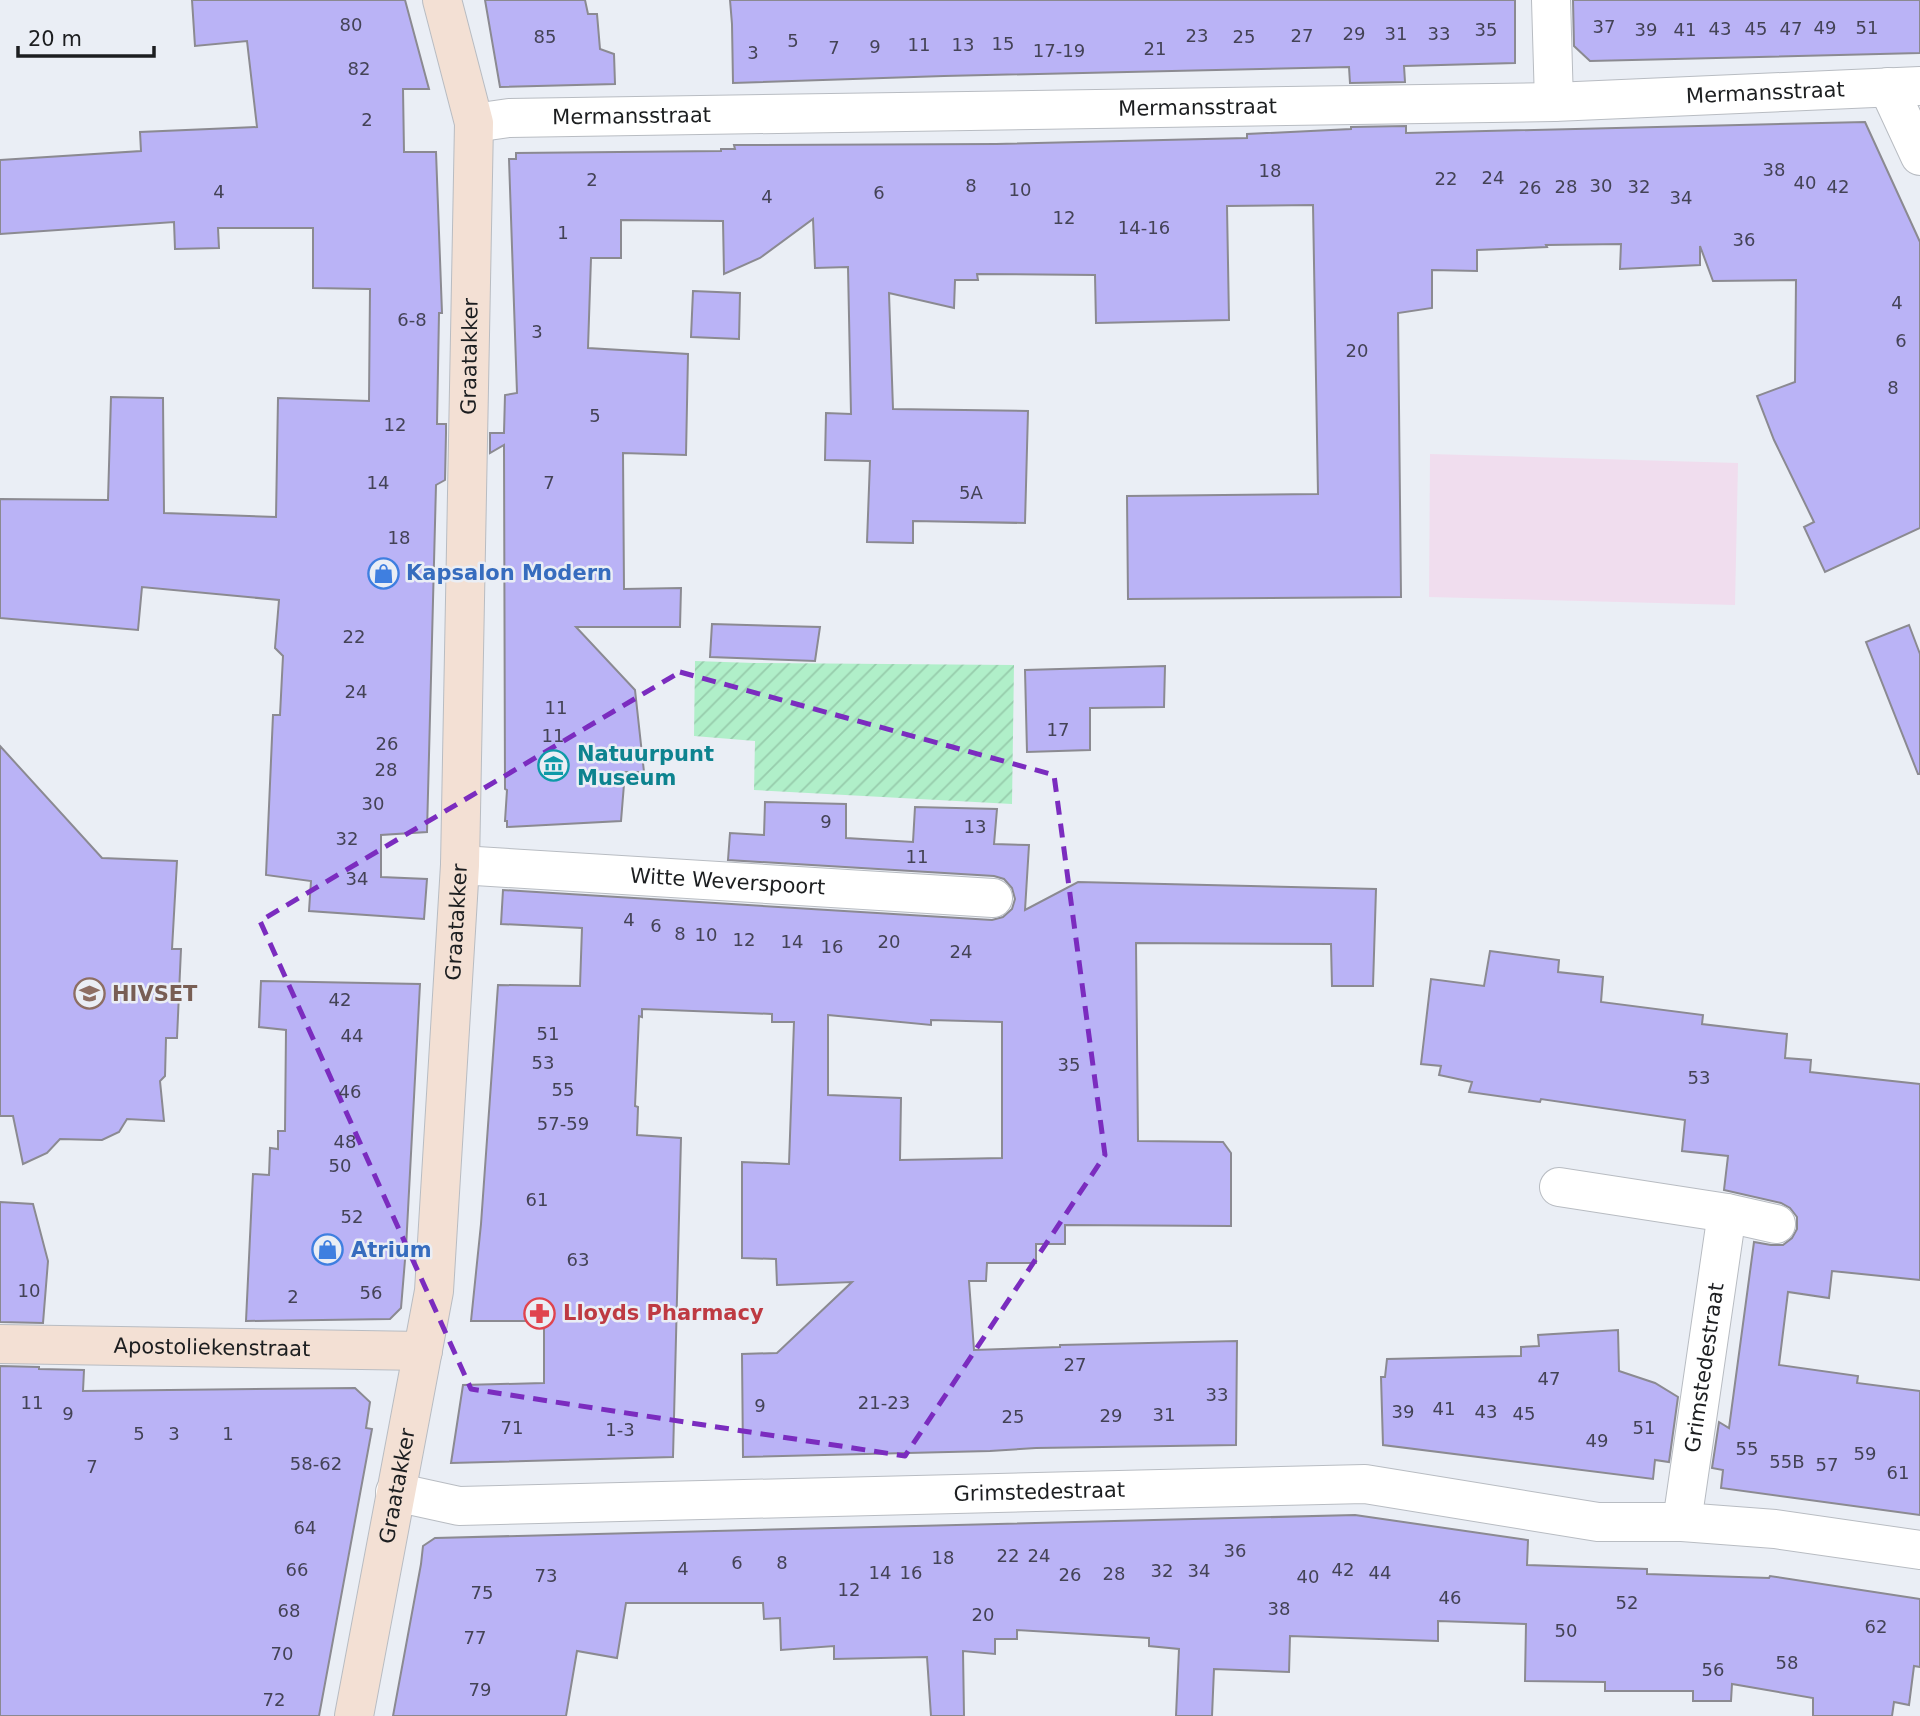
<svg xmlns="http://www.w3.org/2000/svg" width="1920" height="1716" font-family="'DejaVu Sans',sans-serif">
<style>
.industrial{fill:#f0ddee}
.garden{fill:url(#garden-furrows)}
.building{fill:#bab3f6;stroke:#8b8a91;stroke-width:2;fill-rule:evenodd}
.lines{fill:none;stroke-linecap:round;stroke-linejoin:round}
.street-casing{stroke:#b8bcc2;stroke-width:40}
.secondary-casing{stroke:#b8bcc2;stroke-width:40}
.street{stroke:#fff;stroke-width:38}
.secondary{stroke:#f3e0d4;stroke-width:38}
.marked{fill:none;stroke:#7b2cbf;stroke-width:5;stroke-dasharray:14 9;stroke-linejoin:round}
.labels{text-anchor:middle;dominant-baseline:central;stroke-width:5;stroke-linejoin:round;paint-order:stroke}
.number-label{font-size:18px;fill:#444356}
.street-label{font-size:21px;fill:#1c1e20;stroke:#eaeef5}
.shop-label{font-size:21px;font-weight:bold;fill:#366cbe;stroke:#eaeef5;text-anchor:start}
.culture-label{font-size:21px;font-weight:bold;fill:#0d838f;stroke:#eaeef5;text-anchor:start}
.education-label{font-size:21px;font-weight:bold;fill:#785e54;stroke:#eaeef5;text-anchor:start}
.health-label{font-size:21px;font-weight:bold;fill:#be3a42;stroke:#eaeef5;text-anchor:start}
</style>
<defs>
<pattern id="garden-furrows" width="10" height="10" patternUnits="userSpaceOnUse" patternTransform="scale(1.75)"><rect width="10" height="10" fill="#b0efc9"/><path d="M-1 1l2-2M0 10L10 0M9 11l2-2" fill="none" stroke="#97ccac"/></pattern>
</defs>
<rect width="100%" height="100%" fill="#eaeef5"/>
<polygon class="industrial" points="1430,454 1738,463 1735,605 1429,597"/>
<polygon class="garden" points="695,661 754,663 1014,665 1012,804 754,790 755,741 694,736"/>
<g class="building">
<polygon points="192,0 405,0 429,89 403,89 404,152 436,152 442,313 439,313 437,424 446,424 446,433 445,480 436,485 427,832 381,835 381,877 427,879 424,919 309,911 311,881 266,875 273,715 280,715 283,656 275,648 279,600 142,587 138,630 0,618 0,499 108,500 111,397 163,398 164,513 276,517 278,398 369,401 370,289 313,288 313,228 218,228 219,248 175,249 174,222 0,234 0,160 141,151 140,132 257,127 247,41 195,46"/>
<polygon points="485,0 585,0 588,14 597,14 600,49 614,54 615,84 500,87"/>
<polygon points="730,0 1515,0 1515,63 1404,66 1405,82 1350,83 1349,67 944,76 733,83 732,24"/>
<polygon points="1573,0 1920,0 1920,53 1590,61 1574,46"/>
<polygon points="1865,122 1920,242 1920,528 1825,572 1804,527 1814,522 1774,440 1757,396 1795,382 1796,280 1713,281 1700,246 1700,265 1620,269 1621,244 1546,245 1547,247 1477,250 1477,271 1432,270 1432,308 1398,313 1401,597 1128,599 1127,496 1318,494 1313,205 1227,206 1229,320 1096,323 1095,275 977,274 978,280 955,280 954,308 889,293 893,409 1028,411 1025,523 913,521 913,543 867,542 870,461 825,460 826,413 851,414 848,267 815,268 813,219 760,258 724,274 723,221 621,220 621,258 591,258 588,348 688,354 686,455 623,453 624,589 681,588 680,627 576,627 635,690 644,772 625,772 621,821 507,827 507,821 505,821 507,790 505,789 504,445 490,453 490,433 504,433 505,395 517,393 509,159 516,159 516,153 721,151 721,149 735,149 734,145 996,144 1247,138 1247,134 1351,129 1351,127 1406,126 1406,133"/>
<polygon points="693,291 740,293 739,339 691,337"/>
<polygon points="712,624 820,627 815,661 710,657"/>
<polygon points="1909,625 1920,654 1920,774 1918,774 1866,642"/>
<polygon points="1165,666 1164,707 1090,708 1090,750 1027,752 1025,670"/>
<polygon points="0,746 102,858 177,861 172,949 181,949 177,1038 166,1038 165,1076 160,1081 164,1121 127,1119 119,1132 102,1140 60,1139 47,1153 23,1164 13,1116 0,1116"/>
<path d="M765,802L846,804V838L913,842L915,807L997,809L994,844L1029,845L1025,910L1078,882L1376,889L1373,986H1332L1331,944L1136,943L1138,1141L1223,1142L1231,1153V1226L1065,1225V1244H1036V1263H987L986,1281H969L974,1350L1060,1347V1345L1237,1341L1236,1445L1036,1448L990,1451L743,1457L742,1354L777,1353L852,1282L777,1285L776,1259L742,1258V1162L789,1164L794,1022H772V1014L642,1009V1017L639,1016L635,1106L638,1107L637,1135L681,1138L673,1457L451,1463L463,1385L544,1383V1321H471L481,1224L498,985L580,986L582,928L501,924L503,890L992,920L1003,917L1012,909L1015,899L1012,888L1004,879L994,876L728,860L730,833L764,835ZM828,1015L931,1025V1020L1002,1022V1158L900,1160L901,1098L828,1095Z"/>
<polygon points="1490,951 1559,960 1558,972 1603,977 1601,1002 1703,1015 1702,1024 1787,1034 1785,1058 1811,1060 1810,1072 1920,1084 1920,1280 1832,1271 1829,1298 1788,1292 1779,1365 1858,1376 1857,1383 1920,1391 1920,1515 1721,1488 1723,1470 1712,1468 1719,1422 1729,1428 1754,1242 1771,1245 1783,1245 1792,1238 1797,1229 1797,1217 1790,1208 1781,1203 1724,1190 1728,1156 1682,1151 1685,1120 1541,1099 1540,1102 1469,1092 1472,1082 1439,1075 1441,1066 1421,1064 1431,979 1484,986"/>
<polygon points="261,981 420,984 406,1248 401,1308 390,1319 246,1321 253,1174 269,1175 270,1148 278,1149 278,1131 285,1131 286,1030 259,1027"/>
<polygon points="0,1202 33,1204 48,1261 43,1323 0,1322"/>
<polygon points="1618,1330 1619,1371 1655,1383 1678,1397 1669,1462 1655,1460 1653,1479 1383,1445 1381,1377 1385,1377 1387,1359 1521,1356 1521,1347 1539,1346 1538,1335"/>
<polygon points="0,1366 39,1367 39,1369 84,1370 83,1391 355,1388 370,1402 366,1428 372,1429 319,1716 0,1716"/>
<polygon points="1355,1515 1528,1540 1527,1565 1647,1569 1647,1574 1769,1578 1770,1576 1920,1599 1920,1667 1914,1666 1909,1705 1894,1702 1892,1716 1813,1716 1813,1698 1732,1684 1731,1701 1693,1701 1693,1691 1605,1691 1605,1682 1525,1681 1526,1624 1438,1621 1438,1641 1290,1636 1289,1672 1214,1669 1212,1716 1176,1716 1179,1649 1149,1646 1149,1638 1017,1630 1017,1639 995,1639 995,1654 963,1651 964,1716 931,1716 927,1657 834,1659 834,1646 781,1650 780,1618 764,1619 763,1603 626,1603 617,1658 577,1651 566,1716 393,1716 421,1564 423,1546 435,1538"/>
</g>
<g class="lines">
<defs>
<g id="street">
<polyline points="1551,0 1554,102"/>
<polyline points="1888,87 1920,156"/>
<path id="s1" d="M474,123L509,118L1554,102L1920,86"/>
<path id="s2" d="M460,865L993,898"/>
<polyline points="1559,1187 1727,1213 1776,1224"/>
<path id="s3" d="M395,1492L459,1506L1365,1484L1598,1522H1682L1775,1529L1920,1550"/>
<path id="s4" d="M1682,1522L1727,1213"/>
</g>
<g id="secondary">
<path id="s5" d="M0,1344L423,1351"/>
<path id="s6" d="M354,1716L434,1291L460,865L474,123L442,0"/>
</g>
</defs>
<use href="#street" class="street-casing"/>
<use href="#secondary" class="secondary-casing"/>
<use href="#street" class="street"/>
<use href="#secondary" class="secondary"/>
</g>
<path class="marked" d="M680,672L1054,775L1105,1155L905,1456L471,1389L260,921Z"/>
<defs>
<symbol id="shop-ring" viewBox="-11 -11 22 22"><circle r="9.5" fill="#eaeef5" stroke="#3f7fe0" stroke-width="1.5"/><path d="M-5-2.5h2.3a2.7 3.5 0 0 1 5.4 0H5L5.5 6h-11ZM-1.5-2.5h3a1.5 2.3 0 0 0-3 0Z" fill="#3f7fe0"/></symbol>
<symbol id="museum-ring" viewBox="-11 -11 22 22"><circle r="9.5" fill="#eaeef5" stroke="#0f9aa8" stroke-width="1.5"/><path d="M0-6L6-3V-2H-6V-3ZM-5-1h2V3h-2ZM-1-1h2V3h-2ZM3-1h2V3H3ZM-6 4H6V6H-6Z" fill="#0f9aa8"/></symbol>
<symbol id="school-ring" viewBox="-11 -11 22 22"><circle r="9.5" fill="#eaeef5" stroke="#8d6e63" stroke-width="1.5"/><path d="M0-5L7-2L0 1L-7-2ZM-4 1L0 2.5L4 1V4Q0 6-4 4Z" fill="#8d6e63"/></symbol>
<symbol id="pharmacy-ring" viewBox="-11 -11 22 22"><circle r="9.5" fill="#eaeef5" stroke="#e0444e" stroke-width="1.5"/><path d="M-2-6h4v4h4v4h-4v4h-4v-4h-4v-4h4Z" fill="#e0444e"/></symbol>
</defs>
<g fill-rule="evenodd">
<use href="#shop-ring" x="366" y="556" width="35" height="35"/>
<use href="#museum-ring" x="536" y="748" width="35" height="35"/>
<use href="#school-ring" x="72" y="976" width="35" height="35"/>
<use href="#shop-ring" x="310" y="1232" width="35" height="35"/>
<use href="#pharmacy-ring" x="522" y="1296" width="35" height="35"/>
</g>
<g class="labels">
<g class="number-label">
<text x="351" y="24">80</text>
<text x="1604" y="26">37</text>
<text x="1825" y="27">49</text>
<text x="1867" y="27">51</text>
<text x="1720" y="28">43</text>
<text x="1756" y="28">45</text>
<text x="1791" y="28">47</text>
<text x="1486" y="29">35</text>
<text x="1646" y="29">39</text>
<text x="1685" y="29">41</text>
<text x="1354" y="33">29</text>
<text x="1396" y="33">31</text>
<text x="1439" y="33">33</text>
<text x="1197" y="35">23</text>
<text x="1302" y="35">27</text>
<text x="545" y="36">85</text>
<text x="1244" y="36">25</text>
<text x="793" y="40">5</text>
<text x="1003" y="43">15</text>
<text x="919" y="44">11</text>
<text x="963" y="44">13</text>
<text x="875" y="46">9</text>
<text x="834" y="47">7</text>
<text x="1155" y="48">21</text>
<text x="1059" y="50">17-19</text>
<text x="753" y="52">3</text>
<text x="359" y="68">82</text>
<text x="367" y="119">2</text>
<text x="1774" y="169">38</text>
<text x="1270" y="170">18</text>
<text x="1493" y="177">24</text>
<text x="1446" y="178">22</text>
<text x="592" y="179">2</text>
<text x="1805" y="182">40</text>
<text x="971" y="185">8</text>
<text x="1601" y="185">30</text>
<text x="1566" y="186">28</text>
<text x="1639" y="186">32</text>
<text x="1838" y="186">42</text>
<text x="1530" y="187">26</text>
<text x="1020" y="189">10</text>
<text x="219" y="191">4</text>
<text x="879" y="192">6</text>
<text x="767" y="196">4</text>
<text x="1681" y="197">34</text>
<text x="1064" y="217">12</text>
<text x="1144" y="227">14-16</text>
<text x="563" y="232">1</text>
<text x="1744" y="239">36</text>
<text x="1897" y="302">4</text>
<text x="412" y="319">6-8</text>
<text x="537" y="331">3</text>
<text x="1901" y="340">6</text>
<text x="1357" y="350">20</text>
<text x="1893" y="387">8</text>
<text x="595" y="415">5</text>
<text x="395" y="424">12</text>
<text x="378" y="482">14</text>
<text x="549" y="482">7</text>
<text x="971" y="492">5A</text>
<text x="399" y="537">18</text>
<text x="354" y="636">22</text>
<text x="356" y="691">24</text>
<text x="556" y="707">11</text>
<text x="1058" y="729">17</text>
<text x="553" y="735">11</text>
<text x="387" y="743">26</text>
<text x="386" y="769">28</text>
<text x="373" y="803">30</text>
<text x="826" y="821">9</text>
<text x="975" y="826">13</text>
<text x="347" y="838">32</text>
<text x="917" y="856">11</text>
<text x="357" y="878">34</text>
<text x="629" y="919">4</text>
<text x="656" y="925">6</text>
<text x="680" y="933">8</text>
<text x="706" y="934">10</text>
<text x="744" y="939">12</text>
<text x="792" y="941">14</text>
<text x="889" y="941">20</text>
<text x="832" y="946">16</text>
<text x="961" y="951">24</text>
<text x="340" y="999">42</text>
<text x="548" y="1033">51</text>
<text x="352" y="1035">44</text>
<text x="543" y="1062">53</text>
<text x="1069" y="1064">35</text>
<text x="1699" y="1077">53</text>
<text x="563" y="1089">55</text>
<text x="350" y="1091">46</text>
<text x="563" y="1123">57-59</text>
<text x="345" y="1141">48</text>
<text x="340" y="1165">50</text>
<text x="537" y="1199">61</text>
<text x="352" y="1216">52</text>
<text x="578" y="1259">63</text>
<text x="29" y="1290">10</text>
<text x="371" y="1292">56</text>
<text x="293" y="1296">2</text>
<text x="1075" y="1364">27</text>
<text x="1549" y="1378">47</text>
<text x="1217" y="1394">33</text>
<text x="32" y="1402">11</text>
<text x="884" y="1402">21-23</text>
<text x="760" y="1405">9</text>
<text x="1444" y="1408">41</text>
<text x="1403" y="1411">39</text>
<text x="1486" y="1411">43</text>
<text x="68" y="1413">9</text>
<text x="1524" y="1413">45</text>
<text x="1164" y="1414">31</text>
<text x="1111" y="1415">29</text>
<text x="1013" y="1416">25</text>
<text x="512" y="1427">71</text>
<text x="1644" y="1427">51</text>
<text x="620" y="1429">1-3</text>
<text x="139" y="1433">5</text>
<text x="174" y="1433">3</text>
<text x="228" y="1433">1</text>
<text x="1597" y="1440">49</text>
<text x="1747" y="1448">55</text>
<text x="1865" y="1453">59</text>
<text x="1787" y="1461">55B</text>
<text x="316" y="1463">58-62</text>
<text x="1827" y="1464">57</text>
<text x="92" y="1466">7</text>
<text x="1898" y="1472">61</text>
<text x="305" y="1527">64</text>
<text x="1235" y="1550">36</text>
<text x="1008" y="1555">22</text>
<text x="1039" y="1555">24</text>
<text x="943" y="1557">18</text>
<text x="737" y="1562">6</text>
<text x="782" y="1562">8</text>
<text x="683" y="1568">4</text>
<text x="297" y="1569">66</text>
<text x="1343" y="1569">42</text>
<text x="1162" y="1570">32</text>
<text x="1199" y="1570">34</text>
<text x="880" y="1572">14</text>
<text x="911" y="1572">16</text>
<text x="1380" y="1572">44</text>
<text x="1114" y="1573">28</text>
<text x="1070" y="1574">26</text>
<text x="546" y="1575">73</text>
<text x="1308" y="1576">40</text>
<text x="849" y="1589">12</text>
<text x="482" y="1592">75</text>
<text x="1450" y="1597">46</text>
<text x="1627" y="1602">52</text>
<text x="1279" y="1608">38</text>
<text x="289" y="1610">68</text>
<text x="983" y="1614">20</text>
<text x="1876" y="1626">62</text>
<text x="1566" y="1630">50</text>
<text x="475" y="1637">77</text>
<text x="282" y="1653">70</text>
<text x="1787" y="1662">58</text>
<text x="1713" y="1669">56</text>
<text x="480" y="1689">79</text>
<text x="274" y="1699">72</text>
</g>
<g class="street-label">
<text stroke="none"><textPath href="#s1" startOffset="1292">Mermansstraat</textPath></text>
<text stroke="none"><textPath href="#s1" startOffset="724">Mermansstraat</textPath></text>
<text stroke="none"><textPath href="#s1" startOffset="158">Mermansstraat</textPath></text>
<text stroke="none"><textPath href="#s6" startOffset="1368">Graatakker</textPath></text>
<text stroke="none"><textPath href="#s2" startOffset="268">Witte Weverspoort</textPath></text>
<text stroke="none"><textPath href="#s6" startOffset="802">Graatakker</textPath></text>
<text stroke="none"><textPath href="#s5" startOffset="212">Apostoliekenstraat</textPath></text>
<text stroke="none"><textPath href="#s4" startOffset="156">Grimstedestraat</textPath></text>
<text stroke="none"><textPath href="#s6" startOffset="234">Graatakker</textPath></text>
<text stroke="none"><textPath href="#s3" startOffset="646">Grimstedestraat</textPath></text>
</g>
<g class="shop-label">
<text x="406" y="573">Kapsalon Modern</text>
<text x="351" y="1250">Atrium</text>
</g>
<g class="culture-label">
<text x="577" y="754">Natuurpunt<tspan x="577" dy="24">Museum</tspan></text>
</g>
<g class="education-label">
<text x="112" y="994">HIVSET</text>
</g>
<g class="health-label">
<text x="563" y="1313">Lloyds Pharmacy</text>
</g>
</g>
<path d="M18 46v10h136v-10" fill="none" stroke="#1c1e20" stroke-width="3.5"/>
<text x="28" y="46" font-size="21" fill="#1c1e20" stroke="#eaeef5" stroke-width="5" paint-order="stroke">20 m</text>
</svg>
